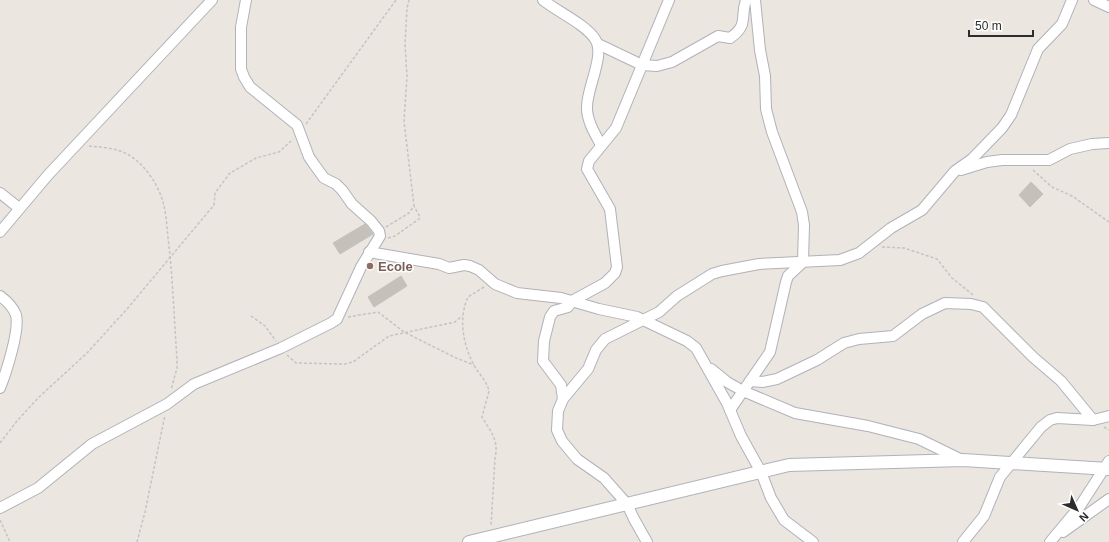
<svg xmlns="http://www.w3.org/2000/svg" width="1109" height="542" font-family="Helvetica,sans-serif">
<style>
.building{fill:#c4c1bb;stroke:#c7c2b9}
.lines{fill:none;stroke-linecap:round;stroke-linejoin:round}
.minor-casing{stroke:#b0b2ba;stroke-width:12}
.tertiary-casing{stroke:#b0b2ba;stroke-width:14}
.path{stroke:#c4c4c4;stroke-width:1.5;stroke-dasharray:3 2;stroke-linecap:butt}
.minor{stroke:#fff;stroke-width:10}
.tertiary{stroke:#fff;stroke-width:12}
.education-dot{fill:#8d6e63;stroke:#fff;stroke-width:1.5}
.labels{text-anchor:middle;dominant-baseline:central;stroke-width:3;stroke-linejoin:round;paint-order:stroke}
.education-label{font-size:13px;font-weight:bold;fill:#785e54;stroke:#fff;text-anchor:start}
</style>
<rect width="100%" height="100%" fill="#ebe6e0"/>
<g class="building">
<polygon points="1031,182 1043,194 1030,207 1019,195"/>
<polygon points="365,224 373,234 340,254 333,243"/>
<polygon points="401,276 407,286 374,307 368,297"/>
</g>
<g class="lines">
<defs>
<g id="minor">
<path d="M543,0C558,12 585,24 595,39C606,55 586,89 587,108C587,121 595,134 601,145"/>
<polyline points="1094,0 1109,7"/>
<path d="M598,44L642,65L657,66L672,62L718,36L730,38C749,25 740,17 746,0"/>
<polyline points="961,170 987,162 1002,160 1049,160 1070,149 1092,144 1109,143"/>
<polyline points="0,193 19,208"/>
<polyline points="0,232 48,175 212,0"/>
<polyline points="369,252 439,264 449,268 464,265 470,266 479,270 495,284 517,293 561,298 599,309 637,317 687,341 696,348 727,403 741,436 761,472 771,498 784,520 813,542"/>
<path d="M0,296C7,301 13,307 16,315C20,330 6,373 0,388"/>
<polyline points="711,369 727,382 743,391 795,413 868,426 919,439 962,460"/>
<polyline points="750,381 762,382 777,379 817,360 844,343 859,339 893,336 922,314 945,303 971,304 983,307 1033,357 1061,381 1093,420"/>
<polyline points="563,399 561,385 543,361 544,341 550,317 554,311 568,307 572,301 605,283 615,273 617,267 610,209 587,169 589,161 616,128 669,0"/>
<polyline points="730,410 770,352 786,282 788,276 803,262 804,225 802,212 772,132 766,109 765,76 760,50 755,0"/>
<polyline points="0,508 38,488 92,444 167,404 194,384 281,348 331,323 337,319 361,267 380,236 379,231 371,221 352,204 342,190 336,184 324,178 316,167 309,157 297,125 250,87 244,77 241,69 241,27 246,0"/>
<polyline points="1063,532 1109,499"/>
<polyline points="647,542 634,519 627,504 604,478 577,459 562,441 557,430 558,411 563,399 588,369 596,350 605,339 659,312 677,296 712,274 722,271 759,264 840,260 859,253 891,228 922,210 955,171 972,159 1002,128 1011,115 1038,49 1062,24 1072,0"/>
<polyline points="963,542 984,516 1000,477 1041,427 1050,420 1057,418 1093,420 1109,416"/>
<polyline points="1050,542 1080,506 1109,461"/>
</g>
<polyline id="tertiary" points="469,542 789,465 963,460 1109,469"/>
</defs>
<use href="#minor" class="minor-casing"/>
<use href="#tertiary" class="tertiary-casing"/>
<g class="path">
<polyline points="306,124 396,0"/>
<path d="M89,146C102,147 116,148 127,154C144,163 158,184 163,202C166,213 167,226 168,238C173,278 174,319 177,359V368L171,390"/>
<polyline points="1033,170 1052,187 1072,196 1109,222"/>
<polyline points="386,227 409,213 414,206 404,121 407,76 405,45 407,8 409,0"/>
<polyline points="388,238 395,236 419,219 420,217 414,206"/>
<polyline points="882,247 904,248 937,259 952,278 973,295"/>
<path d="M484,287L468,297C458,319 463,345 475,367C480,375 487,382 489,391L482,417C491,432 499,440 495,458L491,526"/>
<polyline points="251,316 265,326 276,341"/>
<polyline points="348,317 378,312 404,332 456,358 474,365"/>
<polyline points="287,355 296,363 345,364 353,362 389,336 455,322 462,316"/>
<polyline points="1104,427 1109,430"/>
<polyline points="0,443 17,421 38,398 87,353 127,309 214,205 215,193 230,173 256,158 279,152 293,139"/>
<polyline points="0,520 10,542"/>
<polyline points="137,542 145,512 165,415"/>
</g>
<use href="#minor" class="minor"/>
<use href="#tertiary" class="tertiary"/>
</g>
<circle class="education-dot" cx="370" cy="266" r="4"/>
<g class="labels">
<g class="education-label">
<text x="378" y="266">Ecole</text>
</g>
</g>
<g transform="translate(1077 510) rotate(135)" stroke="#ffffff" stroke-width="3" paint-order="stroke">
<path d="M0-3L7 15L0 10L-7 15Z" fill="#2c2c2c"/>
<text y="-6" font-size="11" font-weight="bold" text-anchor="middle" fill="#2c2c2c">N</text>
</g>
<path d="M969 30v6h64v-6" fill="none" stroke="#2c2c2c" stroke-width="2"/>
<text x="975" y="30" font-size="12" fill="#2c2c2c" stroke="#ffffff" stroke-width="3" paint-order="stroke">50 m</text>
</svg>
